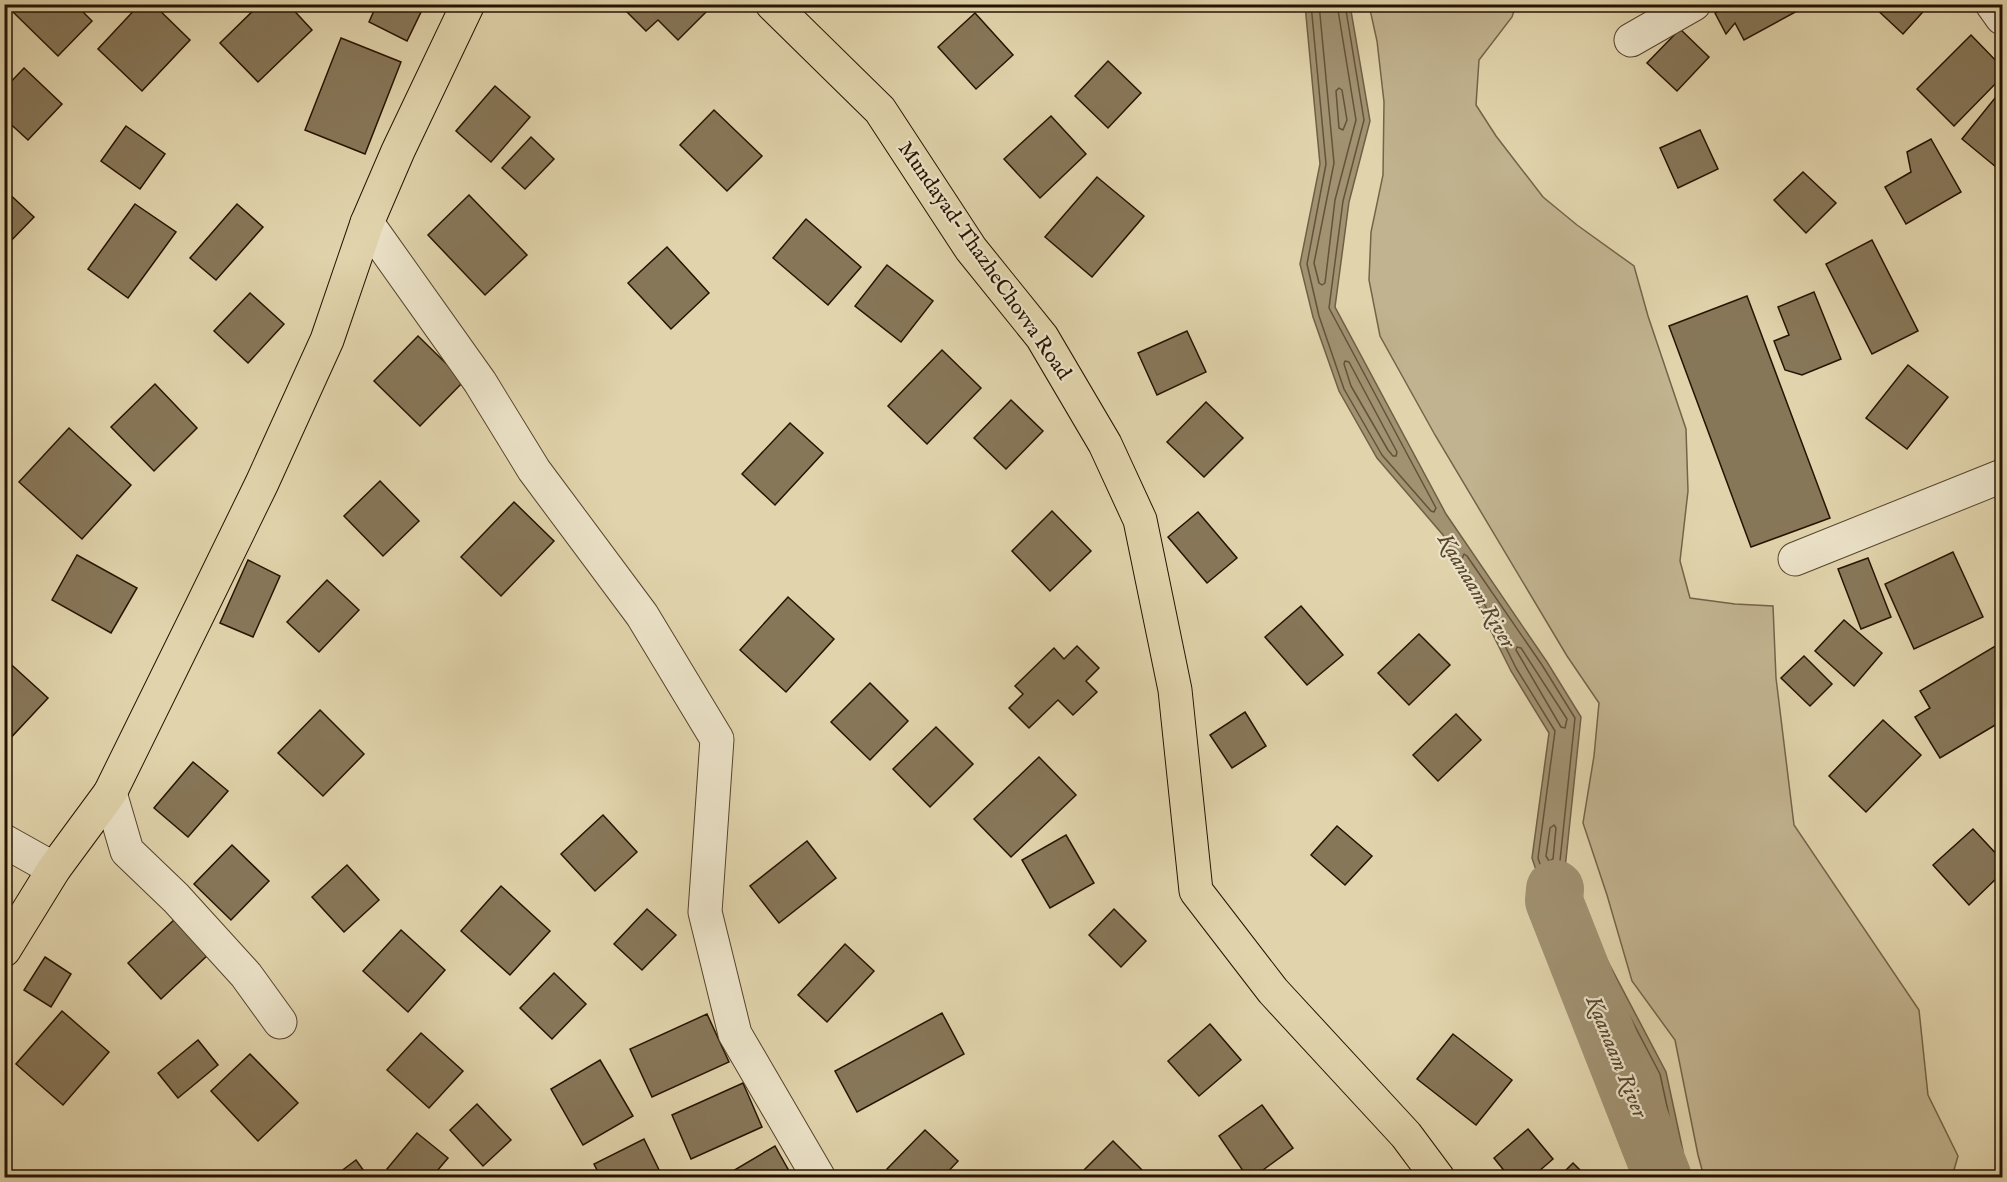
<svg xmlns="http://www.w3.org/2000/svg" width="2007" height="1182" font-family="'IM FELL English',serif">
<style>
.green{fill:#c1b38f;stroke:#746348;stroke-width:1.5}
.water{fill:#a19272;stroke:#705f44;stroke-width:1.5}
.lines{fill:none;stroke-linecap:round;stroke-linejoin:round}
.shore{stroke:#645239;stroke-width:1.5}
.river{stroke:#a19272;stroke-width:58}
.building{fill:#877759;stroke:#261300;stroke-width:1.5}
.minor-casing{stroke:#55432b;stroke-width:35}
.major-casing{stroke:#261300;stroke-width:35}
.minor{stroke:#ece3c9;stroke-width:33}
.major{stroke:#e1d4ac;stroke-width:33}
.labels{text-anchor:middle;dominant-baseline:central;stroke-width:4.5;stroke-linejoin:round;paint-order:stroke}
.street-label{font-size:21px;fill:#261300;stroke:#ece3c9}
.water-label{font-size:22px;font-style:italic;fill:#57462e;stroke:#ece3c9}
</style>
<rect width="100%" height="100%" fill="#e1d4ac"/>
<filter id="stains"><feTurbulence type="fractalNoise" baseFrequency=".00333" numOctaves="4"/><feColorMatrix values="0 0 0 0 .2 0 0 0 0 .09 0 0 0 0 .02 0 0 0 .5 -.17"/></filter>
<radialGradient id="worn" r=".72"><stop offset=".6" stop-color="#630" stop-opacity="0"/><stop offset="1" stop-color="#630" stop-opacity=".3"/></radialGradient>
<polygon class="green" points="1369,5 1516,5 1512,17 1479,60 1476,105 1496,136 1543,197 1577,225 1634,266 1648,316 1686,429 1688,491 1680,561 1690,598 1735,604 1773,606 1776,678 1794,825 1919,1010 1928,1095 1958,1156 1952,1177 1704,1177 1698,1155 1675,1040 1632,981 1607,895 1583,823 1594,756 1599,703 1567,656 1435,435 1380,336 1369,280 1371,232 1383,175 1384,102 1377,41"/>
<polygon class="water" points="1305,5 1350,5 1370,121 1349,202 1335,307 1446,514 1547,662 1581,717 1564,878 1666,1072 1683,1151 1651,1177 1644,1177 1642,1123 1579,964 1545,897 1532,858 1549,733 1511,671 1443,535 1377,458 1339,391 1313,317 1300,264 1320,164"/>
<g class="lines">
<g class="shore">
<polyline points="1311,4 1326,164 1307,264 1319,316 1344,389 1382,455 1431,511 1434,512 1436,508 1329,308 1343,201 1364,120 1345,4"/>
<polyline points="1319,4 1334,163 1314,263 1319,283 1322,285 1325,283 1335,200 1356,120 1337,4"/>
<polygon points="1339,88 1342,90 1347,120 1343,130 1339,128 1336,91"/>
<polygon points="1345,361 1349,362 1397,452 1396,456 1393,456 1388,450 1351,386 1344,364"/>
<polygon points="1464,554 1467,556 1542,665 1575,718 1558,880 1660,1074 1676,1148 1653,1167 1649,1165 1647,1120 1584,962 1550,895 1538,858 1555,731 1516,668 1462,559"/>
<polygon points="1517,647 1521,648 1567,719 1565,728 1561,727 1516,650"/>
<polygon points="1554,825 1556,828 1553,859 1549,861 1546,856 1550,828"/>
<polygon points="1610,998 1614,999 1653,1076 1668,1144 1660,1152 1656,1149 1654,1118 1608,1002"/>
</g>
<polyline class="river" points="1555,889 1554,901 1663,1178"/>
</g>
<g class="building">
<polygon points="21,4 75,4 92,21 58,56 13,12"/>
<polygon points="140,4 153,4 190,40 142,91 98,49"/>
<polygon points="260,4 288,4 312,30 258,82 220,43"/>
<polygon points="377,4 411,4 422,10 407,41 369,22"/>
<polygon points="627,4 706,4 710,8 678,40 658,20 646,31 623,8"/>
<polygon points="1731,4 1810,4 1744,40 1735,23 1726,34 1715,13"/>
<polygon points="1871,4 1930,4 1903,34"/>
<polygon points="975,13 1013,55 976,89 938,47"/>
<polygon points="1680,29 1709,57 1677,91 1647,63"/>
<polygon points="1971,35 2002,67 2002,77 1954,126 1917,89"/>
<polygon points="341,38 401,62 365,154 305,130"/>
<polygon points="1108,61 1141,93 1108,128 1075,96"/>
<polygon points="24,68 62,104 28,140 4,118 4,89"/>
<polygon points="495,86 530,117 491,162 456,131"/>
<polygon points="1995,98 2002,104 2002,172 1962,139"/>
<polygon points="714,110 762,156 727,191 680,145"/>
<polygon points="1051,116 1086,154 1040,198 1004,159"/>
<polygon points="126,126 165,154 140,189 101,161"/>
<polygon points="1700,130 1718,169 1678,188 1660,148"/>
<polygon points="531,137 554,159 525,189 502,168"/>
<polygon points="1931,139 1961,192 1906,224 1885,187 1911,172 1907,152"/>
<polygon points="1803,172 1836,203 1806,233 1774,200"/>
<polygon points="1097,177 1144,216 1092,277 1045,237"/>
<polygon points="4,189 34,217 4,248"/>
<polygon points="469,195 527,255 485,295 428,235"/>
<polygon points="135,204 176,232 128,298 88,269"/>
<polygon points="237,204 263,227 216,280 190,258"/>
<polygon points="806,219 861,267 828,305 773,258"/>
<polygon points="1872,240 1918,331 1872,354 1826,264"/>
<polygon points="667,247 709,293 671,329 628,283"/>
<polygon points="887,265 933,301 901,342 855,306"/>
<polygon points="1814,292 1841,359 1802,375 1785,370 1774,341 1789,335 1778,307"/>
<polygon points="250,293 284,324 248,363 214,331"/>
<polygon points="1747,296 1830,518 1751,547 1669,326"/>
<polygon points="1187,331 1206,372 1157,395 1138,353"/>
<polygon points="418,336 464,381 420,426 374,381"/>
<polygon points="942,350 981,388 927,444 888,406"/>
<polygon points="1908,365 1948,397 1907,449 1866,418"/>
<polygon points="155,384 197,428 154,471 111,427"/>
<polygon points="1011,400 1043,431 1006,469 974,438"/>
<polygon points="1206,402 1243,438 1204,477 1167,442"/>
<polygon points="790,423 823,453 775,505 742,474"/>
<polygon points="69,428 131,485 82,539 19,482"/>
<polygon points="380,481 419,521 383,556 344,516"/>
<polygon points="514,502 554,541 501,596 461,557"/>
<polygon points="1052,511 1091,551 1050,591 1012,551"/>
<polygon points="1198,512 1237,558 1207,583 1168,537"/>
<polygon points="1953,552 1983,617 1914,649 1885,584"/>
<polygon points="77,555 137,588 111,633 52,600"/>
<polygon points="1868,558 1891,617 1861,629 1838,569"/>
<polygon points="248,560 280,576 253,637 220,623"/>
<polygon points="327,580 359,610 319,652 287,622"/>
<polygon points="788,597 834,639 786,692 740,650"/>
<polygon points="1301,606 1343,655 1307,685 1265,637"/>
<polygon points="1844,620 1882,653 1854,686 1815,651"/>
<polygon points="1419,634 1450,665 1409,705 1378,673"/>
<polygon points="2002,642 2002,721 1940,758 1915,717 1930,708 1920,691"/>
<polygon points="1077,646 1099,668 1086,681 1097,692 1073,715 1058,700 1029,728 1009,708 1023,694 1015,686 1054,648 1064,659"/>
<polygon points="1804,656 1832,684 1810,706 1781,678"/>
<polygon points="4,658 48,698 4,745"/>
<polygon points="870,683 908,721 870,760 831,722"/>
<polygon points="320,710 364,754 323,796 278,753"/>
<polygon points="1245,712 1266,746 1232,768 1210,735"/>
<polygon points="1456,714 1481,740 1438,781 1413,755"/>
<polygon points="1883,720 1921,755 1866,812 1829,776"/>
<polygon points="936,727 973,764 930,807 893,769"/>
<polygon points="1039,757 1076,795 1011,857 974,819"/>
<polygon points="193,762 228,791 188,837 154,808"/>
<polygon points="603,815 637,852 595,891 561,854"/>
<polygon points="1337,826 1372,856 1345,885 1311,855"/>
<polygon points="1973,829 2002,860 2002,873 1969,905 1933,865"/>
<polygon points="1066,835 1094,883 1050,908 1022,860"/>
<polygon points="807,841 836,878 779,923 750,886"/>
<polygon points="232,845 269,881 231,920 194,884"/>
<polygon points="347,865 379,900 344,932 312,897"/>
<polygon points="501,886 550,931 510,975 461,931"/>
<polygon points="647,909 676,935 642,970 614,944"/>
<polygon points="1114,909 1146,941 1121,967 1089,935"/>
<polygon points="176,918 209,954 161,999 128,963"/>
<polygon points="401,930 445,970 408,1012 363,971"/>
<polygon points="845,944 874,971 827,1022 798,995"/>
<polygon points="45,957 71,974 51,1007 24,990"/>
<polygon points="554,973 586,1004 552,1039 520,1008"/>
<polygon points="62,1011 109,1052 63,1105 16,1064"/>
<polygon points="942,1013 964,1054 857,1112 835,1071"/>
<polygon points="707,1014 729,1062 652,1097 630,1049"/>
<polygon points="1210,1024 1241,1060 1199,1096 1168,1061"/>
<polygon points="421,1033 463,1071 429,1108 387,1070"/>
<polygon points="1453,1034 1512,1080 1476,1125 1417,1079"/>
<polygon points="198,1040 218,1065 178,1098 158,1073"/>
<polygon points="250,1054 298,1103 258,1141 211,1091"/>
<polygon points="600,1060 633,1116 583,1145 551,1089"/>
<polygon points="743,1083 762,1127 691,1159 672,1115"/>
<polygon points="477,1104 511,1140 483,1166 450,1130"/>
<polygon points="1262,1105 1293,1148 1252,1178 1248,1178 1219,1136"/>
<polygon points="1528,1129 1553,1159 1531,1178 1510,1178 1494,1158"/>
<polygon points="925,1130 958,1161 942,1178 896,1178 887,1169"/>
<polygon points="417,1133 448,1158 431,1178 397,1178 387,1169"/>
<polygon points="644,1139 663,1178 601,1178 594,1164"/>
<polygon points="1113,1141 1150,1178 1076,1178"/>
<polygon points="775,1146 793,1178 721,1178"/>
<polygon points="356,1160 369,1178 332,1178"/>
<polygon points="1573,1163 1588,1178 1558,1178"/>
</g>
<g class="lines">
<defs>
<g id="minor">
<polyline points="1992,4 2002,18"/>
<polyline points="1631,40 1694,4"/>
<polyline points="367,223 480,382 534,470 642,615 717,739 705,912 735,1034 819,1178"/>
<polyline points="1795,559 2002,476"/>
<polyline points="110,793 127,851 176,898 246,975 280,1022"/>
<polyline points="4,841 54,869"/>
</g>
<g id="major">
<polyline points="772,4 880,110 971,249 1042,337 1105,444 1140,520 1175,690 1196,891 1273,991 1406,1135 1438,1178"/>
<polyline points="4,950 54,869 110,793 200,610 262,483 327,340 367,223 398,151 468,4"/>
</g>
</defs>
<use href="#minor" class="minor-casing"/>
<use href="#major" class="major-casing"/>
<use href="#minor" class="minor"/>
<use href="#major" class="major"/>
</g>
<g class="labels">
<g class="street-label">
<text transform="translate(984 261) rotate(55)">Mundayad-ThazheChovva Road</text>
</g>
<g class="water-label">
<text transform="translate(1476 591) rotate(59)">Kaanaam River</text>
<text transform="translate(1616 1057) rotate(68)">Kaanaam River</text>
</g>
</g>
<rect width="2007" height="1182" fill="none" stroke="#e1d4ac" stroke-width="24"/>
<rect x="6" y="6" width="1995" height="1170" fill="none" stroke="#261300" stroke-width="3"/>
<rect x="12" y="12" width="1983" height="1158" fill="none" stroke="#261300" stroke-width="1.5"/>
<rect width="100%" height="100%" filter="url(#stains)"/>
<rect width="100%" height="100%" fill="url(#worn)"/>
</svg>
